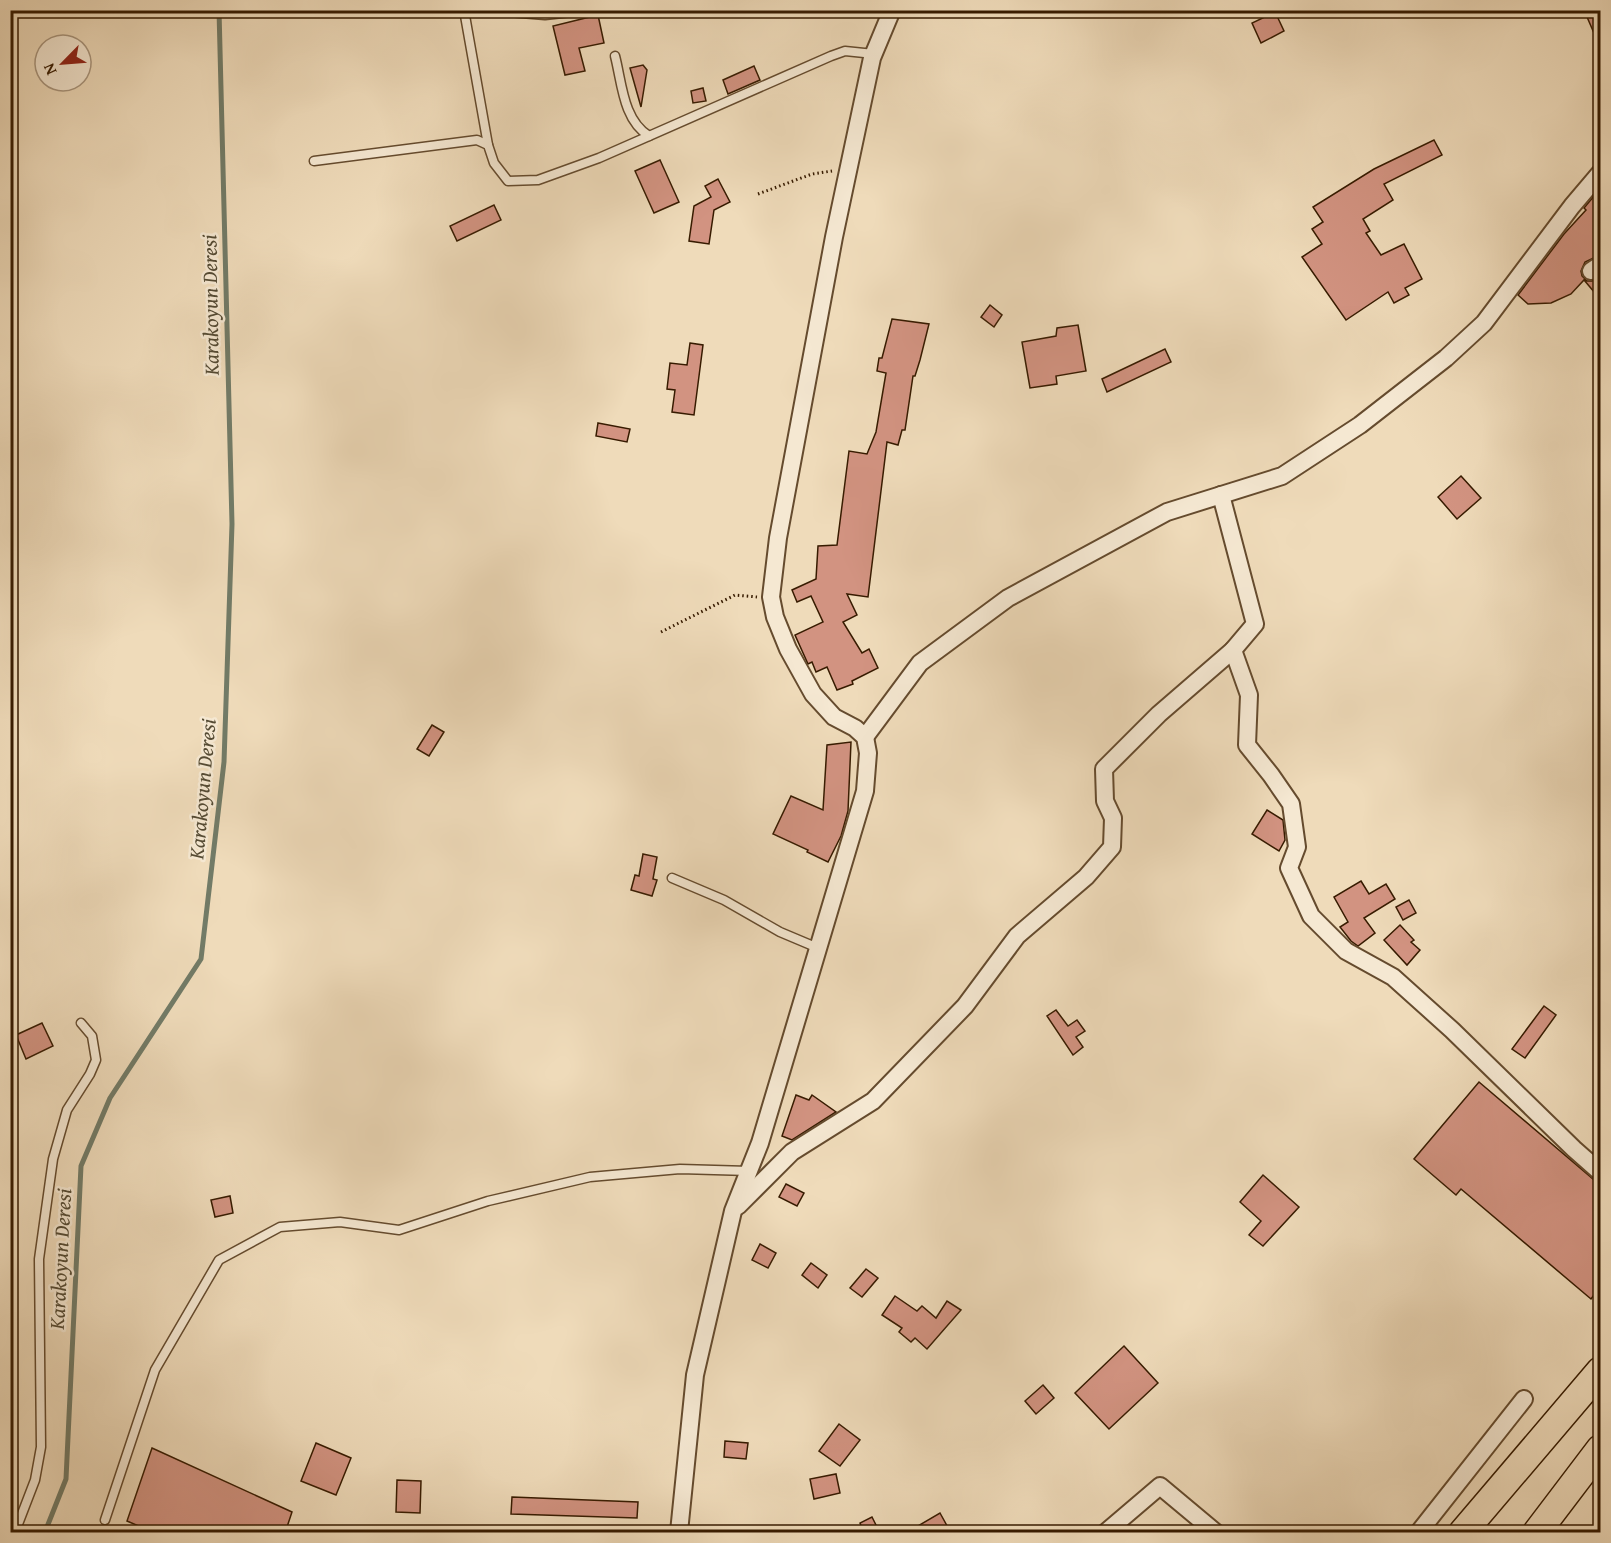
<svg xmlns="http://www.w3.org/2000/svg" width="1611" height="1543" font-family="'Gentium Book Plus',serif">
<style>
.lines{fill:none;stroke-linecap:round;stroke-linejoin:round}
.stream{stroke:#727b67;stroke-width:5}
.building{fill:#d29381;stroke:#371b00;stroke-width:1.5}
.lane-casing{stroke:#654b2e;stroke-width:11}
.street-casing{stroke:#654b2e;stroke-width:20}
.primary-casing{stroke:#371b00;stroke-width:30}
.path{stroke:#371b00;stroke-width:3;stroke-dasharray:1.5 3;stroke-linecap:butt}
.lane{stroke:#f5e8d2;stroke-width:8}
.street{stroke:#f5e8d2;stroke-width:16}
.primary{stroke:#efdbba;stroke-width:27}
.labels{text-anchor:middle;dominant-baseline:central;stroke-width:5;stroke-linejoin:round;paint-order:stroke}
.water-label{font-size:21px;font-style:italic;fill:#554b34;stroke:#f5e8d2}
</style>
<rect width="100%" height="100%" fill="#efdbba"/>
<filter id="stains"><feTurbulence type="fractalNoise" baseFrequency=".00333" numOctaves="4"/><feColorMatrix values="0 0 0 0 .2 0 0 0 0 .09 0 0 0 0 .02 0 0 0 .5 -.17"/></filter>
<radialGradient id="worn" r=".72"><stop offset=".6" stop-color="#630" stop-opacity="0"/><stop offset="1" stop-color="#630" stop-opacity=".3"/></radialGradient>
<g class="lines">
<polyline class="stream" points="45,1532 66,1479 81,1166 110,1098 201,959 224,762 232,524 219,10"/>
</g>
<g class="building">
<polygon points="1584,10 1600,10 1600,47"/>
<polygon points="1271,14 1277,16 1284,31 1261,43 1252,23"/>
<polygon points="598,15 604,43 579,48 585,71 565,75 553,26"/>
<polygon points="643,65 647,70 641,107 630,68"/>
<polygon points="754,66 760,80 728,94 723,80"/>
<polygon points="703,88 706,101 693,103 691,91"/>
<polygon points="1434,140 1442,155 1384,184 1393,200 1363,219 1370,231 1366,233 1381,255 1404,244 1422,279 1405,288 1409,295 1394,303 1388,292 1346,320 1302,257 1322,244 1312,229 1323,222 1313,207 1374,169"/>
<polygon points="660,160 679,202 654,213 635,171"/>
<polygon points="718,179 730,202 714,210 709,244 689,241 694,206 711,197 705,186"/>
<polygon points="1600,194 1600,255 1585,262 1581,271 1582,276 1587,281 1592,281 1600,277 1600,299 1584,280 1571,294 1551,303 1528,304 1518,295 1564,234 1586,210 1584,208 1594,196 1596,198"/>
<polygon points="494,205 501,220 457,241 450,226"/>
<polygon points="990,305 1002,315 994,327 981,317"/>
<polygon points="892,319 929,324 920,360 915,376 913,376 905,430 902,430 898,445 887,442 868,597 847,594 857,615 843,622 862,653 869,649 878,668 852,681 853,684 837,690 827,667 816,672 812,662 808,664 795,635 823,622 811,596 797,602 792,590 816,579 818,546 837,545 849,451 867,454 876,432 886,373 877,371 879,358 882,358"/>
<polygon points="1078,325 1086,371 1056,376 1057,384 1030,388 1022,342 1056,336 1057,328"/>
<polygon points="690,343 703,345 694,415 672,412 675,390 667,389 670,363 687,365"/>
<polygon points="1165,349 1171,362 1107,392 1102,379"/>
<polygon points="598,423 630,429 627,442 596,436"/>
<polygon points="1461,476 1481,498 1457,519 1438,497"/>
<polygon points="432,725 444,732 429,756 417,749"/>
<polygon points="851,742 848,811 841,836 828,862 807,852 808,850 773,834 791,796 823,810 827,745"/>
<polygon points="1267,810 1283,820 1285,840 1279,851 1252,834"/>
<polygon points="643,854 657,857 653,879 657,880 652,896 631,890 635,875 639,876"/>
<polygon points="1361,881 1369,894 1386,884 1395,899 1364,918 1375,933 1358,946 1351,941 1340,927 1348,922 1334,897"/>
<polygon points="1409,900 1416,913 1403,920 1396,907"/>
<polygon points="1400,925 1414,940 1411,942 1420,950 1407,965 1384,940"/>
<polygon points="1544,1006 1556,1015 1525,1058 1512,1049"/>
<polygon points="1056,1010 1068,1026 1077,1020 1085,1031 1076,1037 1083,1047 1073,1055 1047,1016"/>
<polygon points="42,1023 53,1046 26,1059 16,1035"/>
<polygon points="1479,1082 1600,1185 1600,1287 1591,1299 1461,1189 1456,1195 1414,1159"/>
<polygon points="796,1095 809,1100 812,1095 836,1112 792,1140 782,1136"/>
<polygon points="1263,1175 1299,1207 1263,1246 1249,1235 1261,1221 1240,1202"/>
<polygon points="786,1184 804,1193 797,1206 779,1197"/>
<polygon points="230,1196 233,1213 215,1217 211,1200"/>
<polygon points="760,1244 776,1253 768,1268 752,1260"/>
<polygon points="811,1263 827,1275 818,1288 802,1275"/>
<polygon points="866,1269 878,1278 862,1297 850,1288"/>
<polygon points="895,1296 917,1311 922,1306 936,1318 947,1301 961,1310 927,1349 915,1338 911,1342 899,1332 902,1328 882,1315"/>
<polygon points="1124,1346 1158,1383 1109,1429 1075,1393"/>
<polygon points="1043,1385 1054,1398 1036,1414 1025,1401"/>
<polygon points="839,1424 860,1440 840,1466 819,1451"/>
<polygon points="725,1441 748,1443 746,1459 724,1457"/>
<polygon points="316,1443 351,1458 336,1495 301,1481"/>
<polygon points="152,1448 292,1512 285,1533 155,1533 127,1521"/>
<polygon points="836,1474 840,1493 814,1499 810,1479"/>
<polygon points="397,1480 421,1481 420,1513 396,1512"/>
<polygon points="512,1497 638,1502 637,1518 511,1514"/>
<polygon points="940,1513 951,1533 906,1533"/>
<polygon points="872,1517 880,1533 864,1533 860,1523"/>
</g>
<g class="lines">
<defs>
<g id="lane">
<polyline points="464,10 488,145"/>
<polyline points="483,10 545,15 572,12"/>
<path d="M615,56C622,83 623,120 649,136"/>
<polyline points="314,161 477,140 488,145 494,163 508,181 538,180 599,158 831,56 845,51 874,54"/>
<polyline points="672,878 724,900 780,932 818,948"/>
<polyline points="105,1520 155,1370 219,1260 280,1227 340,1222 399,1230 488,1201 590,1177 680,1169 749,1171"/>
<polyline points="15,1532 35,1480 41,1447 39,1259 53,1159 67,1110 90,1074 96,1060 92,1036 81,1023"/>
</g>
<g id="street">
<polyline points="1591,271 1600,265"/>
<polyline points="1221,495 1255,624 1233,650 1249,695 1247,745 1271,775 1291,804 1297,847 1289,868 1311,916 1346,951 1393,977 1452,1030 1574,1149 1600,1172"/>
<polyline points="865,737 920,663 1008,598 1167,512 1282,476 1360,425 1446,358 1484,323 1572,206 1600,173"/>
<polyline points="738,1206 792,1152 873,1101 965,1006 1017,936 1086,877 1112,847 1113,818 1105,801 1104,769 1159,714 1233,650"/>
<polyline points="679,1532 695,1375 733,1211 760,1143 865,791 868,753 865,737 855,728 834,717 813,694 788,649 775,617 771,597 778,538 834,237 872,58 892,10"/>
<polyline points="1106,1532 1160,1486 1215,1532"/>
<polyline points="1419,1532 1524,1399"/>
</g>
<g id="primary">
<polyline points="1463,1532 1600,1371"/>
<polyline points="1537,1532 1600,1449"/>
</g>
</defs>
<use href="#lane" class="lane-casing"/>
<use href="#street" class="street-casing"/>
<use href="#primary" class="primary-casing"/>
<g class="path">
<polyline points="758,194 812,174 832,171"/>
<polyline points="661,632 735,595 757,597"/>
</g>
<use href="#lane" class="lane"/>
<use href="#street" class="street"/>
<use href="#primary" class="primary"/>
</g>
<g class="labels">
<g class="water-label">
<text transform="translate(210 305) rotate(-91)">Karakoyun Deresi</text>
<text transform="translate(202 789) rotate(-85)">Karakoyun Deresi</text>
<text transform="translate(60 1259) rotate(-87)">Karakoyun Deresi</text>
</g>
</g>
<rect width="1611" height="1543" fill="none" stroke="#efdbba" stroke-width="36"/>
<rect x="12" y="12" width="1587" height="1519" fill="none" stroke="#371b00" stroke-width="3"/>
<rect x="18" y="18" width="1575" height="1507" fill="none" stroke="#371b00" stroke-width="1.5"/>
<g transform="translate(63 63) rotate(245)"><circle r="28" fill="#f5e8d2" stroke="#a9967e" stroke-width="1.5"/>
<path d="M0-4.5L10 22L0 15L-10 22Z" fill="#8f2418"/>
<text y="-9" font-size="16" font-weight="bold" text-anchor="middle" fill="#371b00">N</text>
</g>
<rect width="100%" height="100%" filter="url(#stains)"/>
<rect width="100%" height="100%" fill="url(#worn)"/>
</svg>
